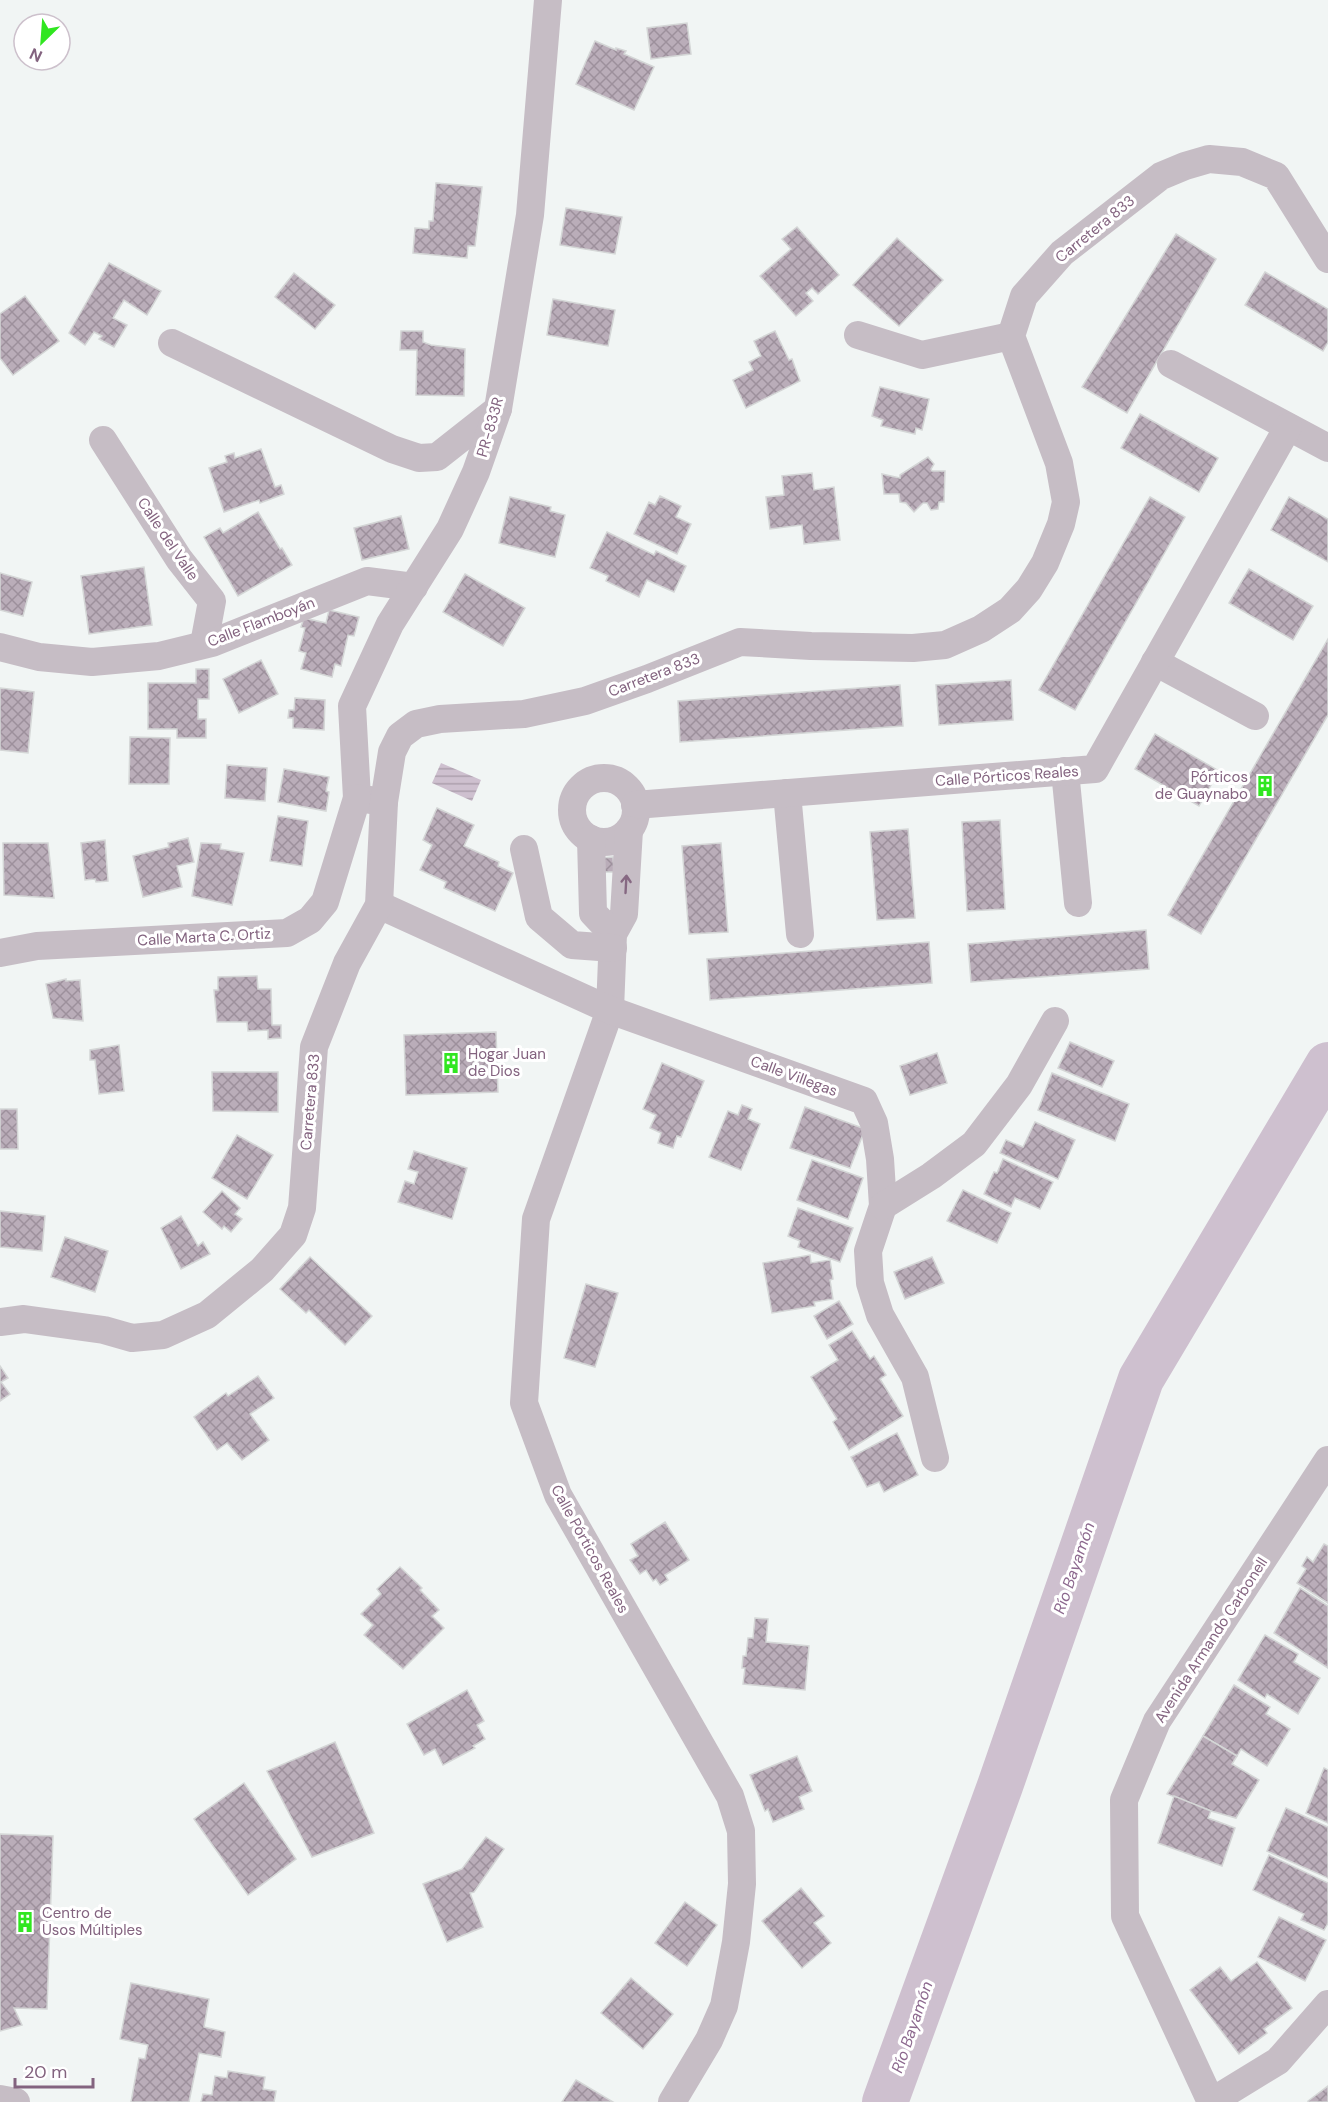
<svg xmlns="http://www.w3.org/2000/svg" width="1328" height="2102" font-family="'DM Sans',sans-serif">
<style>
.water{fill:url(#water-rules)}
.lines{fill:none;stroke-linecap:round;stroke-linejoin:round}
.river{stroke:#cec0cf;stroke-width:46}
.building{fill:url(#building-cross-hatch);stroke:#d4d6d6;stroke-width:1.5}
.minor{stroke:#c6bdc5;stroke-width:28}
.oneway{stroke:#866882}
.labels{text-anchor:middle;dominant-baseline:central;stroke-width:6;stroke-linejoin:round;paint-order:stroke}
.street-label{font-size:15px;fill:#83637f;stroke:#fff}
.poi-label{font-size:15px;fill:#83637f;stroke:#fff;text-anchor:start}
.water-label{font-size:16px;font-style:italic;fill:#8c688e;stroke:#fff}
</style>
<defs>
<pattern id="water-rules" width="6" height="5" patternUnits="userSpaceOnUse" patternTransform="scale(1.5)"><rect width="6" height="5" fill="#cec0cf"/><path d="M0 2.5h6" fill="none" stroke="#ada0ad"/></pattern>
<pattern id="building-cross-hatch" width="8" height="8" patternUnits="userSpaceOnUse" patternTransform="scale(1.5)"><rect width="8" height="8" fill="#baadb9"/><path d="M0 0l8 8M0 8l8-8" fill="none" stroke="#9d909c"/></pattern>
</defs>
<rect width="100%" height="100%" fill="#f1f5f4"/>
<polygon class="water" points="441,763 481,780 472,801 432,783"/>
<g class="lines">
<polyline class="river" points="885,2102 1000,1786 1141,1379 1328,1065"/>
</g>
<g class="building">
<polygon points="687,23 691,54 651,59 647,28"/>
<polygon points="595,41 616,50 616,48 626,51 624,54 654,67 634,110 576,84"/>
<polygon points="436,183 482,187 475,246 468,246 467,258 413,253 415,228 429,229 429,221 433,221"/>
<polygon points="566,208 622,217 615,254 560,245"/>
<polygon points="797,227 839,275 818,294 812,288 806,293 813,301 796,316 760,276 791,249 782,239"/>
<polygon points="1176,234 1216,259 1127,413 1082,387"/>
<polygon points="897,238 943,280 899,326 853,285"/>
<polygon points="109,263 161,291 147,315 124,300 113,318 127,325 114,347 99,339 102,336 94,332 85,345 69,333"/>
<polygon points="1265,272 1328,309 1328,342 1323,351 1245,305"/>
<polygon points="294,273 335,305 315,329 275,297"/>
<polygon points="25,296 59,341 13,375 0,358 0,314"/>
<polygon points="553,299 615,310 608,346 547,335"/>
<polygon points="401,331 423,331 423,342 431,345 465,349 464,396 416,395 417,350 400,350"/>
<polygon points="775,331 789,360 792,359 800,381 746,408 733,380 753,370 749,362 761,356 754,341"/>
<polygon points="880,387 929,399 922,430 916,428 915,434 881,426 883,420 872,416"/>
<polygon points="1140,414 1218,458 1199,492 1121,448"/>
<polygon points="261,449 275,487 281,485 284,494 260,503 259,500 224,512 209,468 227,462 225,456 234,453 235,458"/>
<polygon points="928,457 934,464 931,469 932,471 945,471 944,502 939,502 938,509 931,510 927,503 923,503 914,512 906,503 900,502 899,494 884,494 882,474 900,478 900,475"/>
<polygon points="812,473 814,490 834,487 840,540 804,544 802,525 770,529 766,497 784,495 782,476"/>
<polygon points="660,496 681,506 676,517 691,524 677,554 634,534 649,502 655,505"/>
<polygon points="510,497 551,507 550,511 565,515 555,557 499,543"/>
<polygon points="1150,497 1185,517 1075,710 1039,690"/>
<polygon points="1289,497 1328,519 1328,562 1271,530"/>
<polygon points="258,512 280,549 282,548 292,565 238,596 204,537 220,528 223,533"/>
<polygon points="401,516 409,549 362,560 354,528"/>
<polygon points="607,532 654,555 656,551 686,566 674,592 647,580 639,597 606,581 608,576 590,568"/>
<polygon points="144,567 152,625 89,634 81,576"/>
<polygon points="1249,569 1313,606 1293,640 1229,603"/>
<polygon points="0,573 32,582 23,616 0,610"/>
<polygon points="465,574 525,608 503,646 443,612"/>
<polygon points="329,610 359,617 354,636 348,635 341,666 335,664 332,677 301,669 306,653 299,651 305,628 301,627 304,618 326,623"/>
<polygon points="1328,639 1328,715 1201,934 1168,915"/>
<polygon points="261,660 278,694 239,713 223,679"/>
<polygon points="196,669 209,669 209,699 198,699 198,719 206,719 206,738 177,738 177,729 148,729 148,683 196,683"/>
<polygon points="1011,680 1013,720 939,725 936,685"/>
<polygon points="900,685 903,726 680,742 678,701"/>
<polygon points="0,688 34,692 28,753 0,750"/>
<polygon points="295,698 325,700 324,730 293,728 293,718 288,718 289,710 294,710"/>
<polygon points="1155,734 1219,771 1199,806 1135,769"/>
<polygon points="130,737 170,738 169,784 129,784"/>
<polygon points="227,765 267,768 265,801 225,798"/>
<polygon points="284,769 329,777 326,791 329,792 326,811 278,802"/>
<polygon points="437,808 474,825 464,846 499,862 498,866 513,873 495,911 444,888 446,882 420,870 432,845 423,840"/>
<polygon points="278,816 308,821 302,866 270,861"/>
<polygon points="1000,820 1005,909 967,911 962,822"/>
<polygon points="908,829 915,918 877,920 870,832"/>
<polygon points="188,838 194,862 177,866 182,887 143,897 133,856 169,847 168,843"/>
<polygon points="105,840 108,881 96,882 95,879 85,880 81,843"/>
<polygon points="3,843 48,843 54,898 4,895"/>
<polygon points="201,843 221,844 220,849 244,853 232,905 192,896"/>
<polygon points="721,843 728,932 689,934 682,846"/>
<polygon points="613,857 614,872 602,872 601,858"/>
<polygon points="1146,930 1149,969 971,982 968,944"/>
<polygon points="929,942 932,983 710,1000 707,959"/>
<polygon points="257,976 258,989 271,989 272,1025 281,1025 281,1038 268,1039 268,1030 248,1031 247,1022 217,1022 214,990 218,990 218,977"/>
<polygon points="66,979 66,981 80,980 83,1021 53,1018 46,984"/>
<polygon points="496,1032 498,1092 406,1095 404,1035"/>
<polygon points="1070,1042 1114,1061 1102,1087 1058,1068"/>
<polygon points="119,1045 124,1091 99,1094 95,1060 90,1060 90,1050"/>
<polygon points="937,1053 947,1083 910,1095 900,1066"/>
<polygon points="662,1063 704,1081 681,1137 677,1136 673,1148 658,1143 661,1133 650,1128 656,1115 643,1109"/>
<polygon points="212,1072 278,1072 278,1112 213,1111"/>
<polygon points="1052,1073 1129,1104 1115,1141 1038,1110"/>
<polygon points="742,1105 752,1109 748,1119 760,1124 741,1170 709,1157 728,1111 738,1115"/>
<polygon points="805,1107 865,1129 850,1168 790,1148"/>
<polygon points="0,1109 17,1109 18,1149 0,1149"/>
<polygon points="1035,1122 1075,1140 1058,1179 1000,1153 1006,1140 1023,1147"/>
<polygon points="237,1135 273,1155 247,1199 212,1178"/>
<polygon points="414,1151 467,1168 452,1219 398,1202 405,1181 414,1184 418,1172 408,1169"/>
<polygon points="1003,1159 1053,1182 1040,1209 1015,1198 1011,1207 984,1194 994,1172 997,1173"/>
<polygon points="812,1160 863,1178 848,1219 797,1200"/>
<polygon points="963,1190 1011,1213 997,1243 947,1221"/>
<polygon points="222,1191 240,1208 235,1214 242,1219 231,1232 224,1226 222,1229 203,1212"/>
<polygon points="798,1208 853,1228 840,1262 798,1247 800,1241 788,1236"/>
<polygon points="0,1211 45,1216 42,1251 0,1247"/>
<polygon points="181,1216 198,1246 203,1242 210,1254 181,1269 161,1228"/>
<polygon points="65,1237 108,1251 95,1292 51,1277"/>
<polygon points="810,1255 811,1263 830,1260 833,1279 830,1280 833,1299 814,1302 815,1306 772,1313 763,1263"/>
<polygon points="310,1257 372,1316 345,1345 309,1310 306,1313 280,1289"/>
<polygon points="932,1257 944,1283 905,1299 894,1272"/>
<polygon points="586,1284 618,1293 595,1367 564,1358"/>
<polygon points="839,1301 853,1324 827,1339 814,1316"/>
<polygon points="852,1331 870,1359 874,1356 886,1375 880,1379 903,1416 849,1450 833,1422 837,1419 811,1377 838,1360 829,1345"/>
<polygon points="0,1366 8,1378 1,1382 10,1394 0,1401"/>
<polygon points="258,1376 274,1398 250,1414 269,1440 242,1460 227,1443 217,1450 194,1417 226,1393 228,1396"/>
<polygon points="897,1433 918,1475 884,1492 879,1482 867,1487 851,1457"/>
<polygon points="665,1522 689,1560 665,1575 668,1580 660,1585 656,1579 653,1581 646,1570 640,1574 630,1560 638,1556 631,1544"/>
<polygon points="1324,1544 1328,1546 1328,1603 1297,1583 1306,1569 1302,1566 1307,1557 1313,1562"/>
<polygon points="400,1567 422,1588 420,1590 439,1610 432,1616 444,1628 403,1669 364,1635 373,1625 361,1614 381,1594 377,1589"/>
<polygon points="1300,1588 1328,1606 1328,1668 1274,1633"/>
<polygon points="755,1618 768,1619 766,1642 809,1646 805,1690 743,1684 745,1668 742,1668 743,1656 746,1656 748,1638 753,1638"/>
<polygon points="1265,1635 1298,1654 1294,1662 1320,1678 1298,1714 1267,1694 1265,1698 1238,1680"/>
<polygon points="1234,1685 1270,1707 1266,1714 1290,1729 1267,1766 1241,1749 1237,1756 1203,1736"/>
<polygon points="467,1690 484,1721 477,1725 485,1739 473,1746 475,1748 443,1765 435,1749 424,1755 407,1724"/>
<polygon points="1203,1736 1237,1756 1232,1764 1259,1780 1236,1818 1211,1811 1167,1794"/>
<polygon points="335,1742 374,1833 312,1857 267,1771"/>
<polygon points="797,1756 812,1791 799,1797 804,1809 773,1822 768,1809 765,1811 750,1775"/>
<polygon points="1324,1768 1328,1770 1328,1823 1306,1813"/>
<polygon points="244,1783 296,1859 248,1895 194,1819"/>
<polygon points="1174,1796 1211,1811 1208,1818 1235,1828 1222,1866 1158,1843"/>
<polygon points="1286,1808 1328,1827 1328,1878 1267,1851"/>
<polygon points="0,1834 53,1836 47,2009 14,2008 22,2025 0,2031"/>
<polygon points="486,1837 504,1849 474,1892 470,1893 483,1927 447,1942 423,1884 462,1869"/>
<polygon points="1269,1855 1328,1883 1328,1923 1324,1930 1301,1920 1304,1914 1253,1890"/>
<polygon points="801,1888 824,1916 814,1923 831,1943 802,1968 762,1921"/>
<polygon points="685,1902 717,1925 687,1966 655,1943"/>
<polygon points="1279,1917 1326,1940 1305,1981 1258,1957"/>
<polygon points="1257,1962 1292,2008 1264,2029 1267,2033 1239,2054 1190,1990 1220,1967 1231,1981"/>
<polygon points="631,1978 673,2014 643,2049 601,2013"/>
<polygon points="131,1983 209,1999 204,2027 225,2032 221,2057 199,2053 189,2102 131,2102 139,2058 145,2059 148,2045 120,2039"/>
<polygon points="228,2071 265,2077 263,2089 276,2091 274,2102 201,2102 203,2094 212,2095 215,2076 227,2078"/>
<polygon points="576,2080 613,2102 562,2102"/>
<polygon points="1328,2086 1328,2102 1308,2102 1308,2101"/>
</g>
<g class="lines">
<g class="minor">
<polyline points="858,335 922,355 1011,336"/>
<polyline points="172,343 392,449 419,458 437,457 498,409"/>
<polyline points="1171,364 1328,448"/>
<polyline points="103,440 179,559 212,601 204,644"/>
<polyline points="0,647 39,657 92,662 159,656 212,643 367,581 414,587"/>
<polyline points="1155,662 1255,716"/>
<polyline points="1065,771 1078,903"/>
<circle cx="604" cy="810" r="32"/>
<polyline points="787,793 800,934"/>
<polyline points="384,802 357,798 352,706 390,624 450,529 476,472 498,409 530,215 548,0"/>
<polyline points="635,805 1095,769 1288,427"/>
<polyline points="629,830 624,914 613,934 610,1010 536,1219 524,1403 558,1495 730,1796 741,1831 742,1884 736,1942 724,2006 709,2040 672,2102"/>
<polyline points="591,839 593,913 613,934"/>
<polyline points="524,849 539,917 572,945 613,948"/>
<polyline points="379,905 610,1010 864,1101 874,1123 880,1159 883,1206 868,1251 870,1283 880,1315 915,1377 935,1458"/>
<polyline points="0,953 37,946 287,933 310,920 325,902 357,798"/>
<polyline points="883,1206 931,1176 974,1144 1019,1085 1055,1021"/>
<polyline points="0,1322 24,1319 104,1330 132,1338 163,1335 207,1315 262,1270 293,1235 302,1208 314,1047 347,963 379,905 384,802 392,752 400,736 416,724 440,719 524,714 585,701 647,679 740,642 811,646 913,648 945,645 981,629 1010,610 1029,589 1045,563 1061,524 1066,502 1059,463 1011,336 1024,296 1062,253 1161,176 1185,166 1209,159 1242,162 1276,176 1328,259"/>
<polyline points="0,2099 16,2102"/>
<polyline points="1211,2102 1125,1916 1124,1800 1157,1721 1328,1460"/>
<polyline points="1211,2102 1278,2061 1328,2004"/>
</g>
</g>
<defs><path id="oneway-shaft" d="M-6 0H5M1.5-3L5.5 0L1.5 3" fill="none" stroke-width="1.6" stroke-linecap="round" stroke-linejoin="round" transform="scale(1.5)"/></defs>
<use class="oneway" href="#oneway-shaft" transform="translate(626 884) rotate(-87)"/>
<defs>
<symbol id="building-bare" viewBox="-9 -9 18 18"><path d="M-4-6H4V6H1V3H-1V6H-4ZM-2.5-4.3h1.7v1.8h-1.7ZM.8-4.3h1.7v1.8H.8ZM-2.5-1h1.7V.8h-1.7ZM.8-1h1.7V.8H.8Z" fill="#30e620" stroke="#fff" stroke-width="2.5" paint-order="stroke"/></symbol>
</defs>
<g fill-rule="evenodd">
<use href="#building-bare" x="1250" y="771" width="30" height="30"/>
<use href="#building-bare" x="436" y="1048" width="30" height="30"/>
<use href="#building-bare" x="10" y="1907" width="30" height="30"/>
</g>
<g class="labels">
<g class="street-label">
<text transform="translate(1095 229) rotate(-39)">Carretera 833</text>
<text transform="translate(490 427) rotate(-74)">PR-833R</text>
<text transform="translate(168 539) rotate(56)">Calle del Valle</text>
<text transform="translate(261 622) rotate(-21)">Calle Flamboyán</text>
<text transform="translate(654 675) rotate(-21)">Carretera 833</text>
<text transform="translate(1007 776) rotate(-4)">Calle Pórticos Reales</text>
<text transform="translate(204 937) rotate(-3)">Calle Marta C. Ortiz</text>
<text transform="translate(794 1076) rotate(20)">Calle Villegas</text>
<text transform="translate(310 1102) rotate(-85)">Carretera 833</text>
<text transform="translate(590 1549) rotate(61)">Calle Pórticos Reales</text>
<text transform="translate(1211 1640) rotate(-57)">Avenida Armando Carbonell</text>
</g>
<g class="poi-label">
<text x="1248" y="777" text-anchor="end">Pórticos<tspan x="1248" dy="17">de Guaynabo</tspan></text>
<text x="468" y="1054">Hogar Juan<tspan x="468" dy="17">de Dios</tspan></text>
<text x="42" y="1913">Centro de<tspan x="42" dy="17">Usos Múltiples</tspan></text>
</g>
<g class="water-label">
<text transform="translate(1074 1568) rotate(-71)">Río Bayamón</text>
<text transform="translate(912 2027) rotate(-71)">Río Bayamón</text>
</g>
</g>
<g transform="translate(42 42) rotate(205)"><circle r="28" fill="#ffffff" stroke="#cdc1cc" stroke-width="1.5"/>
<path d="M0-4.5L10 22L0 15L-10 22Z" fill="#30e620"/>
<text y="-9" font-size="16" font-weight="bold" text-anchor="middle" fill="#83637f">N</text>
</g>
<path d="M15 2078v9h78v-9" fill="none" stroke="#83637f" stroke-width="3"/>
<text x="24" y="2078" font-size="18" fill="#83637f" stroke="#ffffff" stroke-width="4.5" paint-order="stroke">20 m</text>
</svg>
